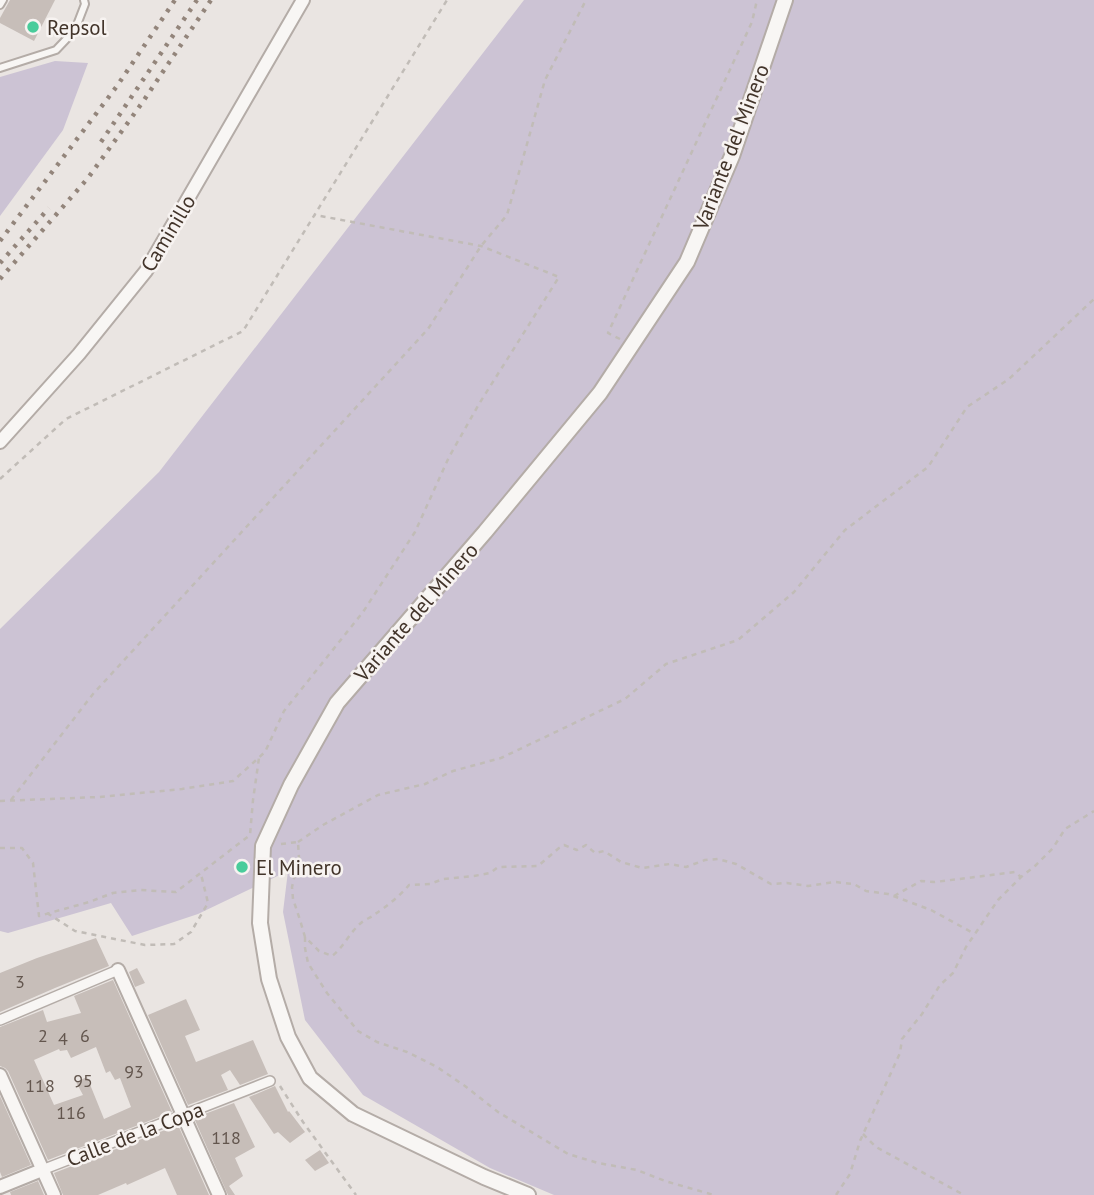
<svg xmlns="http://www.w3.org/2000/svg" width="1094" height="1195" font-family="'PT Sans',sans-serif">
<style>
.green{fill:#ccc3d4}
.building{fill:#c7beb9;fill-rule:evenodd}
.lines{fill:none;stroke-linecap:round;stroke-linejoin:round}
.service-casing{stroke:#b4aca7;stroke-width:10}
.pedestrian-casing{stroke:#b4aca7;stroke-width:12}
.minor-casing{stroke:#b4aca7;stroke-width:16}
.tertiary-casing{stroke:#b4aca7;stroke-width:18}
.path{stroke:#c1bcb7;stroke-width:2.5;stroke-dasharray:5 5;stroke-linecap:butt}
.service{stroke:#f8f6f4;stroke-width:6}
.pedestrian{stroke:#f8f6f4;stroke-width:9}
.minor{stroke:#f8f6f4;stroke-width:12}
.tertiary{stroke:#f8f6f4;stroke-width:14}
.rail{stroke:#93857b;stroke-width:4.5;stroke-dasharray:3.5 7;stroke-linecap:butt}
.poi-dot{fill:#49cc9b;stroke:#f7f3f1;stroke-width:2.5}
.labels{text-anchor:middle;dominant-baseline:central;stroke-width:5;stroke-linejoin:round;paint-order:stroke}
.number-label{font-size:18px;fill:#63564e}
.poi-label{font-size:21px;fill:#42342a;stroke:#f7f3f1;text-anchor:start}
.street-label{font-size:21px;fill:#42342a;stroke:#f7f3f1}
</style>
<rect width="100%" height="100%" fill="#eae5e2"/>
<g class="green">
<polygon points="524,0 1094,0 1094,1195 554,1195 490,1168 363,1095 305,1020 283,912 288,871 198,914 132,936 111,903 8,933 0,931 0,629 159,472"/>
<polygon points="55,61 88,63 63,130 0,216 0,77"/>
</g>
<g class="building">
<polygon points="10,0 55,0 34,41 0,23 0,18"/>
<polygon points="96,938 109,966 55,988 0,1012 0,973 37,958"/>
<polygon points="137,968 145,983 135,987 129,972"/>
<path d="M113,980L172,1112L48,1160L8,1071L5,1068L0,1066V1027L43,1010L47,1022L81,1013L74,996ZM96,1047L106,1073L110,1071L115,1080L120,1078L131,1107L104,1119L87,1077L76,1082L83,1095L54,1105L34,1060L59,1049L60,1051L67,1050L71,1058Z"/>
<polygon points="186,999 200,1030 185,1036 196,1062 253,1040 268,1074 240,1085 230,1070 221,1075 228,1090 188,1105 148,1015"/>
<polygon points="275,1086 288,1112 289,1111 305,1132 290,1143 278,1132 274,1134 249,1097"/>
<polygon points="0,1096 31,1165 2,1177 0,1172"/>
<polygon points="234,1103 255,1147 235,1158 243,1176 229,1186 235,1195 228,1195 194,1118"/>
<polygon points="178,1125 209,1195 177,1195 165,1168 127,1185 126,1183 98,1195 63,1195 54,1173"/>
<polygon points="320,1150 329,1163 315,1171 305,1160"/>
<polygon points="38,1181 44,1195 11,1195 10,1192"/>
</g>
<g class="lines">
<defs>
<g id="service">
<polyline points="0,5 3,0"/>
<polyline points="0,68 56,50 75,30 85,4 84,0"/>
</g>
<g id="pedestrian">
<polyline points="0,1020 118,970"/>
<polyline points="42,1170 270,1081"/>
</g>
<g id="minor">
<polyline points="0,442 79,354 146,271 303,0"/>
<polyline points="118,970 219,1195"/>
<polyline points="0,1075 54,1195"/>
<polyline points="0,1187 42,1170"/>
</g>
<polyline id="tertiary" points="528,1195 484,1177 353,1114 310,1078 288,1037 269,979 260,923 263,846 291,785 337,703 485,532 600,393 687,262 732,156 785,0"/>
</defs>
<use href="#service" class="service-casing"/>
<use href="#pedestrian" class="pedestrian-casing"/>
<use href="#minor" class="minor-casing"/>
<use href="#tertiary" class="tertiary-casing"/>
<g class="path">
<polyline points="620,339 608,333 752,22 757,0"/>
<polyline points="0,479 66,419 243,331 447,0"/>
<polyline points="11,800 93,694 428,329 481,246 507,215 545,80 586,0"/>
<polyline points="0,801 99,797 182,789 233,781 265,752 284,711 363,612 415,532 449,457 479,404 559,277 481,246 315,215"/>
<polyline points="298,842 323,825 378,795 425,784 453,771 501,758 625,699 666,664 738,640 794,592 845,530 928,467 967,407 1009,379 1094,299"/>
<path d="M281,844L298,842L299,858L292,887L293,899L300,920L305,937L319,951L332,956C343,948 350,932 361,923C365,919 371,918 375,914C386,907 401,895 409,885L430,884L443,879L474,876L490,873L498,867L538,866L559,848L564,845L577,850L586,845L595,853L604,851L621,862L642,868L670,864L686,867L705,860L718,859L736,864L771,884L787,883L808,886L835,882L854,884L866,891L888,894L931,910L975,934"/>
<polyline points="0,848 22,848 33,863 39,916 89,902 113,893 140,890 176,892 250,835 253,800 259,758"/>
<polyline points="894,896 921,881 935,882 1015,872 1021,877"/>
<polyline points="47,913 75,931 145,945 174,944 191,932 208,903 201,874"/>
<polyline points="305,937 305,948 308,963 327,993 358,1031 377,1042 407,1052 437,1067 465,1086 498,1112 568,1154 598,1163 637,1170 665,1181 714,1195"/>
<polyline points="280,1086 303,1122 356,1195"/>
<polyline points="863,1134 876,1147 964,1195"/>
<polyline points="836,1195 850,1174 860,1141 900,1053 902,1039 922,1014 940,985 953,973 966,947 998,900 1021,877 1035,866 1053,848 1065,829 1094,811"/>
</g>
<use href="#service" class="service"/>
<use href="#pedestrian" class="pedestrian"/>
<use href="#minor" class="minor"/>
<use href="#tertiary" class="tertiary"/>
<g class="rail">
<polyline points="101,142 197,0"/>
<polyline points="0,241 117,86 175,0"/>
<polyline points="0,263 49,208"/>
<polyline points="0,279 88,178 142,103 211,0"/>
</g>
</g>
<g class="poi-dot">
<circle cx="33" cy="27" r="7"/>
<circle cx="242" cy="867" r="7"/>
</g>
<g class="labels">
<g class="number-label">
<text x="20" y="981">3</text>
<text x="43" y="1035">2</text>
<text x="85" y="1035">6</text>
<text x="63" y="1038">4</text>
<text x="134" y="1071">93</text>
<text x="83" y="1080">95</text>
<text x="40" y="1085">118</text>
<text x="71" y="1112">116</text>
<text x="226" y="1137">118</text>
</g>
<g class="poi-label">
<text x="47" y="27">Repsol</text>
<text x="256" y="867">El Minero</text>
</g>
<g class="street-label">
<text transform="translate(731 147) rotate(-69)">Variante del Minero</text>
<text transform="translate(168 233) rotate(-59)">Caminillo</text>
<text transform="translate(416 612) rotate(-49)">Variante del Minero</text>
<text transform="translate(135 1134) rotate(-21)">Calle de la Copa</text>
</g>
</g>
</svg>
